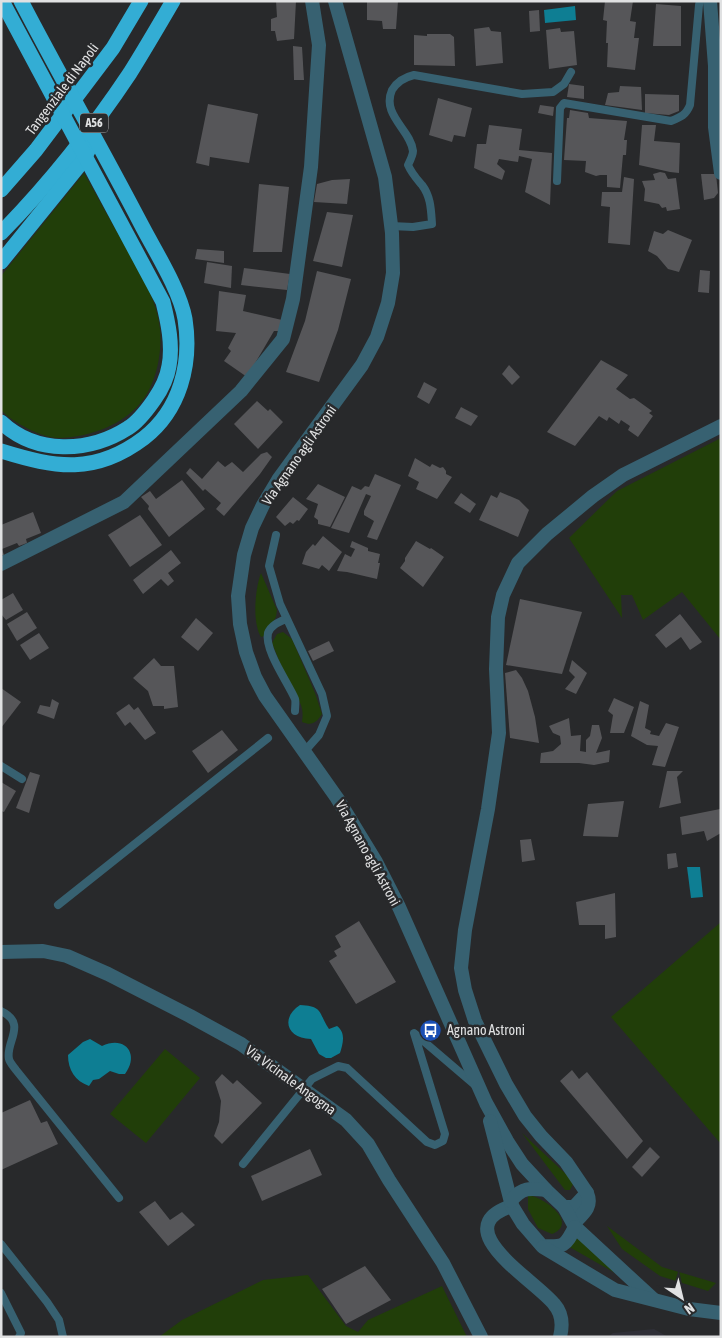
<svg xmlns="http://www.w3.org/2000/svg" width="722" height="1338" font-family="'Asap Condensed',sans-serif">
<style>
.built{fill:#2f2f37}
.green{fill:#213e09}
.water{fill:#0e7e93}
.building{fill:#565659}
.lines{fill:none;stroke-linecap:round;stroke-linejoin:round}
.service{stroke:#376171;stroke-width:8}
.minor{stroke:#376171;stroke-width:14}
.tertiary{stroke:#376171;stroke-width:14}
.motorway{stroke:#33add4;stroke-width:15}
.labels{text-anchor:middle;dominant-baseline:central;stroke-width:5;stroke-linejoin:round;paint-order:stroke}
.shield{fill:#28292b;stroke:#a9aaab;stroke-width:1}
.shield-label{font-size:12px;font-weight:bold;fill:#e0e1e2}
.street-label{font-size:14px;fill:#e0e1e2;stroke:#28292b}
.poi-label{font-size:14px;fill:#e0e1e2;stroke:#28292b;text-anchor:start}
</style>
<rect width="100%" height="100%" fill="#28292b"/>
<polygon class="built" points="654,1329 668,1337 608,1337 613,1333"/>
<g class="green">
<path d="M84,173C98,198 111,222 125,246C140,272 157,299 160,329C162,349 158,374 148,392C132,422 91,438 58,438C42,438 12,422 1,410V276Z"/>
<polygon points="721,438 721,640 682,592 643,620 632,595 621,595 622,618 569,538 617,491"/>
<path d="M261,573L277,610L276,617L264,636L261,637C252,622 255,589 261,573Z"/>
<path d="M283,632L292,639L315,693L322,714C316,723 312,726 302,722C306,703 293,693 286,677C281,666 277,655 272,643L277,634Z"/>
<polygon points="721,922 721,1144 611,1017"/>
<polygon points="165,1049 200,1078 146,1143 110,1114"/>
<polygon points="522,1133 568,1176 573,1184 570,1190 565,1190"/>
<path d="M528,1195C544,1197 579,1223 552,1234L538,1228L528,1209Z"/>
<polygon points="607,1226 662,1267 716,1283 708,1291 660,1276 622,1249"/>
<polygon points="577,1235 636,1285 566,1245"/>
<polygon points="308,1275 346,1326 358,1332 368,1320 442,1286 467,1337 159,1337 182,1320 263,1280"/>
</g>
<g class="water">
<polygon points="575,6 576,20 545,23 544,10"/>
<polygon points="687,867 700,867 703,897 691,898"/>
<path d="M300,1005C324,1006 318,1013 329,1029L337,1026C346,1033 343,1043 340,1053L331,1058H326L319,1054L311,1039C287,1039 280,1018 300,1005Z"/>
<path d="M90,1039L102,1046C125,1035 140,1054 125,1074H119L110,1071L99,1079L93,1080L89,1086C75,1081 68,1070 68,1055L83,1042Z"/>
</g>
<g class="building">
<polygon points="276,1 296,1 294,39 277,41 275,31 271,31 271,19 277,17"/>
<polygon points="367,1 398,1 396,29 383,29 382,21 367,20"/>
<polygon points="605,1 633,1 630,21 636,22 634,38 639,38 635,70 607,67 608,43 606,43 607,21 603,20"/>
<polygon points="656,4 681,6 681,46 653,46"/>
<polygon points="539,10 540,31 530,32 529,11"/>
<polygon points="489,27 491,31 501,32 503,63 476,66 474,29"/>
<polygon points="560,28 561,32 574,31 577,65 549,69 546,30"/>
<polygon points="427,34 450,34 454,37 455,66 414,65 414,35 427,36"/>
<polygon points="293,46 302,47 304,80 294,80"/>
<polygon points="569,84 584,86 584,99 567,97"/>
<polygon points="620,86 641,87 642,110 605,105 608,93 619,92"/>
<polygon points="645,94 679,95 679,111 669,115 645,113"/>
<polygon points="438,98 472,108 465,137 454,135 452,142 429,135"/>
<polygon points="208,104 258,114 249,163 210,157 209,166 196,163"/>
<polygon points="540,105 554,107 553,116 538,113"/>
<polygon points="570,110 588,113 589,118 627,121 624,140 627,140 626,155 623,155 620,188 607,187 607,175 600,175 596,176 585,172 586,161 564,160 567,118 569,118"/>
<polygon points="489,125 522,129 519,150 552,153 550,205 525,192 532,159 519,156 518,162 499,159 497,164 505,171 502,180 474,168 477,144 486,144"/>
<polygon points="642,125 656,125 654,141 680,143 679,173 670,172 639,165"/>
<polygon points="660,172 665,173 668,179 676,178 680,209 667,211 666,207 662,208 659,204 644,201 645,189 642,181 655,180 653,174"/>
<polygon points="701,174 716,174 718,193 714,198 704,200"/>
<polygon points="624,177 634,179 630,245 608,243 610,207 601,206 602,192 622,192"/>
<polygon points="350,179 347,204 314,202 317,184 332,180"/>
<polygon points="259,184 289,187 282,252 253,252"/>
<polygon points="327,212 353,215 342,267 313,261"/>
<polygon points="668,230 692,240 679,272 668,269 657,256 648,251 654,231 663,234"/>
<polygon points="197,249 224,251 224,263 195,259"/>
<polygon points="207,262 232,266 231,288 204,283"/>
<polygon points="244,268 290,274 287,290 241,285"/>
<polygon points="700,270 710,271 709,293 698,292"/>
<polygon points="317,271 351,279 338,330 319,382 286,372 305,321"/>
<polygon points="219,291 246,295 243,311 282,320 280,331 274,331 247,377 224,361 231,351 228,348 236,333 216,331"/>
<polygon points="601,360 628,375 616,389 630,399 634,398 652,411 649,413 653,416 638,437 628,430 630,426 621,420 619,424 609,417 607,421 599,416 575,446 547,432"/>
<polygon points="509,365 520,377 512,385 502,374"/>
<polygon points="424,382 437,389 429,404 417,397"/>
<polygon points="257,401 268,411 270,409 283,422 258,449 234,424"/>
<polygon points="461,407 478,416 471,426 455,418"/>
<polygon points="267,452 272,457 260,474 224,516 216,509 221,503 205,489 203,491 186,473 190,468 202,479 218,461 225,467 232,462 243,472 261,454"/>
<polygon points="415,458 430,467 432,464 440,468 443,467 446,471 446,474 452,477 437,499 416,489 419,482 408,476"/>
<polygon points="375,474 401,485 377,540 367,537 374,521 364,515 364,511 371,496 366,494 349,533 331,528 352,486 361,490 365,486 369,487"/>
<polygon points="182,480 205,509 169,537 148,509 149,506 141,497 150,491 156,499"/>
<polygon points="318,484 345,497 330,527 318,524 318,520 314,517 318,504 306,499"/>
<polygon points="500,492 519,500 529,510 518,537 479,520 491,495 497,498"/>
<polygon points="461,493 476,504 470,513 454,503"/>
<polygon points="293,497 308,509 299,521 297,520 293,524 290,522 285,526 276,517"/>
<polygon points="33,512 41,533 26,539 27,543 19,546 17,543 2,549 4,555 1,555 1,525"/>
<polygon points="140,515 162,545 130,567 108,535"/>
<polygon points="323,536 342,552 329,571 322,565 319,569 302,564 306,552 313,544 315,546"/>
<polygon points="352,541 368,548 368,551 380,554 378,563 380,563 377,579 347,572 337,571 345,554 351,557 355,549 350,547"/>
<polygon points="416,541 430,549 431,548 444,557 423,587 400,568 405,561 405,558"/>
<polygon points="171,550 181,563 168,573 174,581 168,586 161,579 143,594 133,580"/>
<polygon points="13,593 23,610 6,620 1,614 1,600"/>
<polygon points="520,599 582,612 562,674 506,665"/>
<polygon points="27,612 37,628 17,641 7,624"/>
<polygon points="680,614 702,642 690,650 681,637 666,648 655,635"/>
<polygon points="196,618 213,633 198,651 181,637"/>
<polygon points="39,633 49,648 30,660 20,645"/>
<polygon points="329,641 334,651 313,661 308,651"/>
<polygon points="154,658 161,666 174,666 178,707 164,709 164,706 153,706 148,691 133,678"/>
<polygon points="572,660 587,673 576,694 565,689 575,677 569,671"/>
<polygon points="516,670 522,678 528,691 535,717 539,743 510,738 505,673"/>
<polygon points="1,688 21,702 1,728"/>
<polygon points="614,698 634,707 624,733 610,733 613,715 608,711"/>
<polygon points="52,699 59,703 54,719 37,713 40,705 50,707"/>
<polygon points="640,701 649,705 645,728 651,731 650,734 659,736 666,723 679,727 665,767 652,765 658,746 647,745 631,736"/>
<polygon points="129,704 134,710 138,707 156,733 145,740 130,722 125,726 116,713"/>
<polygon points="569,718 571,736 581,735 580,751 586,752 586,740 590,736 592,725 599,725 602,738 596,753 610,750 609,762 594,765 579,763 540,763 541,753 553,751 561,744 560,736 553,733 549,726"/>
<polygon points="222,730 238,750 208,773 192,751"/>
<polygon points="667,771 683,771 677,777 681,803 659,808"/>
<polygon points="30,772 40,775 29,813 16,808"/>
<polygon points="1,782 16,791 4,812 1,811"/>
<polygon points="624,801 618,837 583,836 588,804"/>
<polygon points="720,809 721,833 707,841 704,831 682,835 680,817"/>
<polygon points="531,839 535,860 522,862 520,840"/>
<polygon points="676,853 678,867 668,869 667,854"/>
<polygon points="615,893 616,937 605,939 605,925 579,925 576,902"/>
<polygon points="359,921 396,982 356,1004 329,961 337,956 334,951 341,947 335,936"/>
<polygon points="572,1070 579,1079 587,1072 643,1141 627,1159 560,1081"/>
<polygon points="222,1074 233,1084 237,1080 262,1103 222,1144 214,1136 219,1122 221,1101 215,1082"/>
<polygon points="30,1100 41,1123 47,1121 58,1144 1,1170 1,1113"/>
<polygon points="650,1147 660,1157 642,1177 632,1167"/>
<polygon points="310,1149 322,1175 262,1201 251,1176"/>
<polygon points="155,1201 170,1220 182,1212 195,1225 168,1246 139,1212"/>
<polygon points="365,1266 391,1300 346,1324 322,1289"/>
</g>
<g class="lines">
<g class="service">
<path d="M557,181L560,108L564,103L671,121C681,117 686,115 690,105L699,5L700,1"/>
<path d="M391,226L413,227L432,224C431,210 431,197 422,185C416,178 412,174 408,165C410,161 413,155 413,151C411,130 381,115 392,90C397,82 405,77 414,75L522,94L553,92L564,84L571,72"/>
<polyline points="276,535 269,566 280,604 322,694 327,716 319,735 304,752"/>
<path d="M286,619C279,622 271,625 268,633C264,650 289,684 295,699C296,702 295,707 295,711"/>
<polyline points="1,766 22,779"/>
<polyline points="58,905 268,738"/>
<path d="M1,1011C28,1024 5,1042 9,1059C10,1063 14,1067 16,1070L119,1198"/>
<polyline points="243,1164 312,1079 338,1066 347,1068 427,1142 435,1145 443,1141 445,1134 414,1033 476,1086"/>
<polyline points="1,1244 47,1302 59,1320 63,1337"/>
<polyline points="1,1293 21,1333 19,1337"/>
</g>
<g class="minor">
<polyline points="710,1 715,66 715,127 721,173"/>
<polyline points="1,564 124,502 241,391 283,339 293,299 311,167 319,45 312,1"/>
<polyline points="1,952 43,951 67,956 108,974 190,1016 241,1044 346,1120 368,1144 389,1180 443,1263 481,1337"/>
<path d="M512,1206C444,1228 535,1280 554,1304C562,1313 563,1325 560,1337"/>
<polyline points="564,1207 574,1207 587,1193"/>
<path d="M574,1223C583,1214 593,1207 587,1193L566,1162L541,1136L525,1116L506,1084L475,1021L465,990L461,968L465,930L488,809L499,733L496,669L498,617L503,595L518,563L547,534L593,496L623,475L721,426"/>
</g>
<g class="tertiary">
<polyline points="335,1 385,177 392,233 393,273 388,303 377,337 362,365 278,480 263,505 252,528 244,555 238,596 240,624 246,652 255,677 265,696 337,798 376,862 399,907 486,1103 507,1141 522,1164 546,1190 564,1207 575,1227 653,1299"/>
<path d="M490,1121L512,1206L523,1224L542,1246C564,1247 565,1247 575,1227"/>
<path d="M511,1201C522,1187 530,1188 546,1190"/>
<polyline points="543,1247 615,1290 689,1309 721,1313"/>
</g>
<g class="motorway">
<polyline points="1,190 36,150 113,48 141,1"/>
<path d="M1,233C49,184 92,130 130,73C145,49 159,25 173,1"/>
<polyline points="1,262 82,162 89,149"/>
<path d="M1,422C36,455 89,453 128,428C138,422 147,410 154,400C161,390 167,379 169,366C173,345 168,322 163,302L2,1"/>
<path d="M1,451C56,468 95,475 144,438C180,410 192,364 185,319C180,290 155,251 141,224C102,149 60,76 21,1"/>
</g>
</g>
<defs>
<symbol id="bus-disc" viewBox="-11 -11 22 22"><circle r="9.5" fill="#1a4fb4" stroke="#28292b"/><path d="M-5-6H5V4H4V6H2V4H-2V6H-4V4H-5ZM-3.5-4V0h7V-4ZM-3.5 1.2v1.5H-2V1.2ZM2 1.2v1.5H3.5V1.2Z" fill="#fff"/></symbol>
</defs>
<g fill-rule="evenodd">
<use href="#bus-disc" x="418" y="1018" width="25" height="25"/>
</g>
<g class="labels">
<rect class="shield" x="80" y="113.5" width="28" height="19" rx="4"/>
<g class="shield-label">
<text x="94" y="123">A56</text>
</g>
<g class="street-label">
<text transform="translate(62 89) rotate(-53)">Tangenziale di Napoli</text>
<text transform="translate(299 455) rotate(-55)">Via Agnano agli Astroni</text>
<text transform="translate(368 853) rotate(61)">Via Agnano agli Astroni</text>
<text transform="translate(291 1080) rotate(36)">Via Vicinale Angogna</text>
</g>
<g class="poi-label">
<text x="447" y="1030">Agnano Astroni</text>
</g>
</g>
<rect width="722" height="1338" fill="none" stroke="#e0e1e2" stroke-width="5"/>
<g transform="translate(682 1298) rotate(145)" stroke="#28292b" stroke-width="4" paint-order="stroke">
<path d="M0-4L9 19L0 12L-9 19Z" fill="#e0e1e2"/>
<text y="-8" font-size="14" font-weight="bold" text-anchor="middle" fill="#e0e1e2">N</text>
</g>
</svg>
